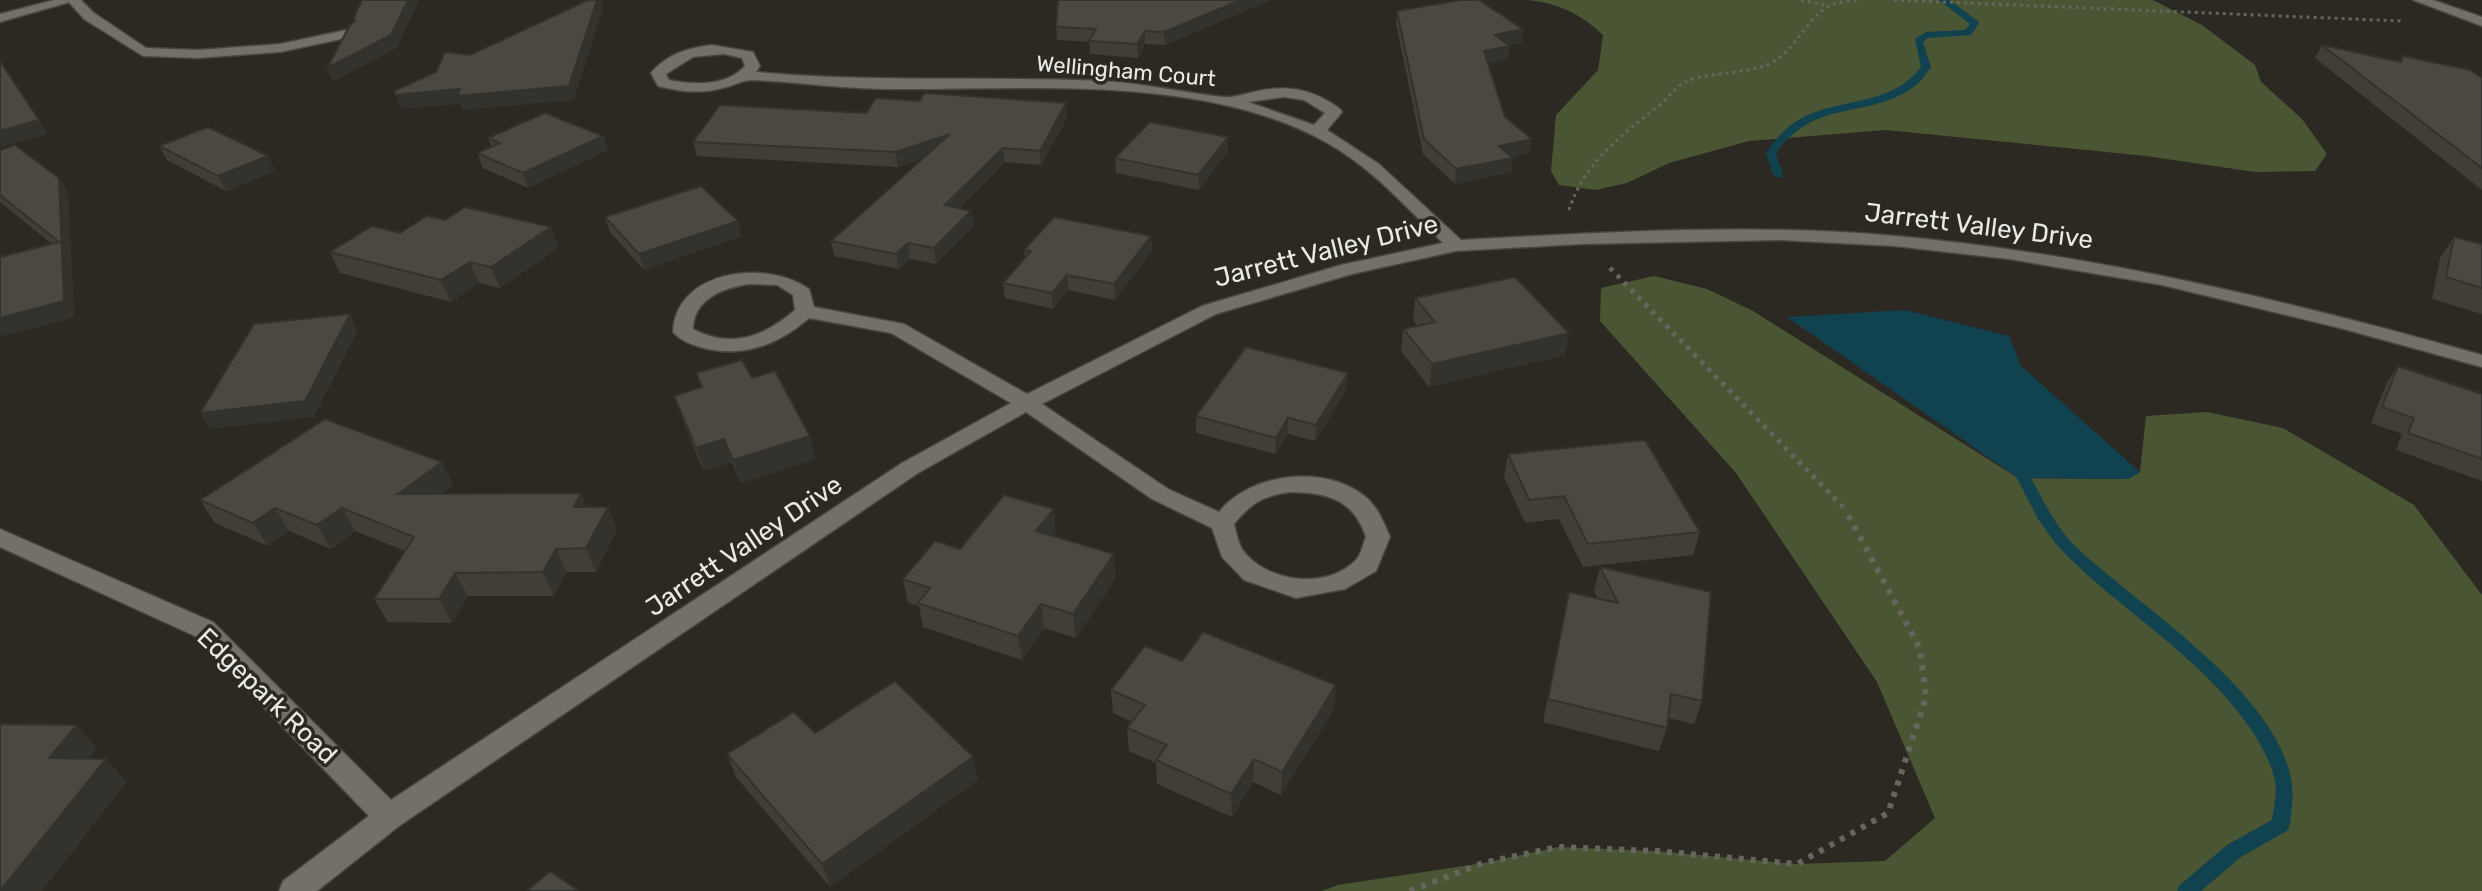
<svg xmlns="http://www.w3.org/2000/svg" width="2482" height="891" font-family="Rubik,sans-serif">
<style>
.forest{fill:#4a5633}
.water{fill:#10424f}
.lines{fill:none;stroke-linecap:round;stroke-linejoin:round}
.stream{fill:#10424f;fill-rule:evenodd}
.service-casing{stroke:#47463f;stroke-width:3}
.minor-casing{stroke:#47463f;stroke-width:3}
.path-far2{stroke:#66655e;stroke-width:3;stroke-dasharray:3 4;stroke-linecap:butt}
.path-far1{stroke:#66655e;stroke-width:5;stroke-dasharray:4 6;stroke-linecap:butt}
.path{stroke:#66655e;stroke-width:6;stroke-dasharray:5 7;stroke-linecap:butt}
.service{fill:#727067;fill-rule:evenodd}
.minor{fill:#727067;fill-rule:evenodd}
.wall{fill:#403e37}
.shaded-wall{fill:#34322d}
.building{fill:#4a4840;stroke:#34322d;stroke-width:2}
.labels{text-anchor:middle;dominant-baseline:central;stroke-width:7;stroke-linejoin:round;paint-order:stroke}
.far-street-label{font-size:22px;fill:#eae9e4;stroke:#2b2922}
.street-label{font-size:26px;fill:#eae9e4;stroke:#2b2922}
</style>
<rect width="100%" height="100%" fill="#2b2922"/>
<g class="forest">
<path d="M1528,0H2153L2202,25L2255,65L2261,82L2302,119L2327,154L2315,171L2255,172L2146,156L1886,130L1749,141L1669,163L1627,183L1596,190L1559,185L1551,171L1556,115L1598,70L1603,35C1581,14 1558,3 1528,0Z"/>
<polygon points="1654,276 1707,289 1753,311 2018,478 2128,479 2140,472 2146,416 2207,412 2283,428 2414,505 2482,595 2482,891 1322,891 1338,885 1483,863 1558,847 1657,851 1796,864 1885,861 1935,818 1877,682 1736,473 1600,321 1601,288"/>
</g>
<polygon class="water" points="1905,310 2009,336 2021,366 2140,472 2128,479 2018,478 1787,317"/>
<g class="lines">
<g class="stream">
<path d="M1939,0H1949L1978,21L1979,23L1971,35L1928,38L1923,42L1931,67C1926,74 1921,82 1915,86C1868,121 1818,96 1776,153L1783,175L1782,177H1774L1766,153C1776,139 1786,126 1802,118C1842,97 1892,106 1921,67L1915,39L1926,32L1965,30L1970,24Z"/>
<path d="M2015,456L2020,458C2038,488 2050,521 2075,546C2138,607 2304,707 2292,806C2291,814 2291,822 2288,830L2241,857L2201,891H2177L2180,885L2227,845L2272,820C2274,806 2278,791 2274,777C2270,760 2260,743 2250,728C2199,653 2116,609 2056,544L2038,519L2008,461Z"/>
</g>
<defs>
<polygon id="service" points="67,0 81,0 94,13 146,48 198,50 280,44 351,29 358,33 351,37 280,52 198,58 143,56 84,19"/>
<g id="minor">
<polygon points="54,0 77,0 0,22 0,14"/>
<polygon points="2413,0 2433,0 2482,17 2482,26"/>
<path d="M712,45L753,52L760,66L756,72C872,83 987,76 1103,81C1144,83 1183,93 1224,97C1233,98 1244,94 1254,92C1286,84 1313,89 1340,109L1342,112L1327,130L1379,164L1461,240C1605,232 1752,223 1896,236C2096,254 2289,301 2482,355V367L2340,328L2162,285L2009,259L1894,246L1780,240L1582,244L1456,251L1352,274L1216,314L1042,404L1168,489L1219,512C1250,472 1329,463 1368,499C1379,510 1384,523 1390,537L1376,571L1345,589L1296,598L1244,580L1222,557L1212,528L1152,499L1026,412L918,473L399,826L317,891H279L283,881L369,816L195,636L0,547V529L213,622L391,800L902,463L1011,403L891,333L809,318C778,345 741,359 700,347C690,344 680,340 673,332C676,269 767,259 809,289L814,307L904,324L1027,394L1202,306L1341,265L1443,243C1407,208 1373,169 1329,144C1206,73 1028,90 891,89C844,89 798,82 752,80C743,80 733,86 723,88C701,94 680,92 658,86L651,73C667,54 688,48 712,45ZM724,54L742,58L745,66C728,85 698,85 674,81L669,80L666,74L693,57ZM1284,97L1304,100L1325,113L1314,125L1248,102ZM750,284L777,285L793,295L795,310C764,337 731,349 693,329C694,298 723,288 750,284ZM1291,492C1328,493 1353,499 1366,537C1363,544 1361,555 1356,560C1326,591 1265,582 1242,549C1238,542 1236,532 1234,524C1250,504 1264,495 1291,492Z"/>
</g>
</defs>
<use href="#service" class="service-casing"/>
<use href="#minor" class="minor-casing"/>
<g class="path-far2">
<polyline points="1801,0 1827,6"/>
<polyline points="1894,0 2401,21"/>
<path d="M1569,210C1586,158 1625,134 1664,101C1673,92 1680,82 1693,79C1719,71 1752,75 1776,60C1797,46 1807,20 1827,7C1834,2 1848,2 1857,0"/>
</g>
<polyline class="path-far1" points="1610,268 1847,511"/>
<polyline class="path" points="1410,891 1483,863 1558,847 1657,851 1797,864 1888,813 1926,698 1920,649 1845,509"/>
<use href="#service" class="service"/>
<use href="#minor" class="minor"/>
</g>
<g class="wall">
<polygon points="1271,0 1165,45 1145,44 1138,58 1090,54 1089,42 1057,40 1056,27"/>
<polygon points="1397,11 1522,43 1509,45 1508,59 1488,63 1505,117 1529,153 1512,157 1513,158 1511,172 1455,184 1423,154 1396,24"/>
<polygon points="2322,45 2399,62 2403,56 2482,78 2482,190 2315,58"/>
<polygon points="920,101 1066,103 1067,118 1041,165 1005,162 959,208 974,226 936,264 910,259 899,269 834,256 831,241 923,158 898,167 697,156 693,142 866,113"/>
<polygon points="603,136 608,150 528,188 483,168 477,153 491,147 488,138"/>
<polygon points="1228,137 1228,151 1199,190 1116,173 1115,158"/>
<polygon points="159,146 275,171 226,191 167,160"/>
<polygon points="0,150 59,178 68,193 74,317 2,336 0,334 0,257 52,244 0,202"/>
<polygon points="605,217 742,236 644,270 610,232"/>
<polygon points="445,220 551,227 559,248 500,288 479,283 451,302 340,273 330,252"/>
<polygon points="1151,236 1152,251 1115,300 1068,290 1053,309 1005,298 1003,283 1025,258 1024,250"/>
<polygon points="2454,237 2482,244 2482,314 2432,299 2440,258"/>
<polygon points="1415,298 1565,355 1429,387 1401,351 1403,329 1417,326 1413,320"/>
<polygon points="2398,366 2482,394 2482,481 2396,450 2402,434 2371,423 2387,382"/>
<polygon points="696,373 752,378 816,459 740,483 732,462 703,471 682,418 674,396 701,388"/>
<polygon points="1347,389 1315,441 1288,434 1275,454 1196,433 1196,416"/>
<polygon points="1508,454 1700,532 1693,555 1583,567 1559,519 1525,523 1504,477"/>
<polygon points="453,485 442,493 581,493 587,507 608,507 617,530 596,572 566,572 554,596 468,596 452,623 388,622 374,599 405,551 355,531 331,549 289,531 268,546 215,523 200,500"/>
<polygon points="1056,532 1053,536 1116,578 1076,638 1044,628 1022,660 923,627 919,606 908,603 903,579 960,549"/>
<polygon points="1600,567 1702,701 1694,724 1668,718 1667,728 1659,751 1543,722 1564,615 1598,599 1594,591"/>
<polygon points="1182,661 1334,709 1281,795 1253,782 1232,817 1157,784 1156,763 1129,751 1127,728 1132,722 1113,713 1111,690"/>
<polygon points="815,733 973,757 978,780 830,887 736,777 727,754"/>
</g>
<g class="shaded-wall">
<polygon points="408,0 419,0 397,48 333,82 327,68"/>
<polygon points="597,0 601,0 603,8 574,100 462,110 460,104 401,109 395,95"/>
<polygon points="1241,0 1271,0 1165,45 1164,32"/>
<polygon points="1523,29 1522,43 1493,48 1495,35"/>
<polygon points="1145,31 1145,44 1138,58 1137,44"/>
<polygon points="1510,46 1508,59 1482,64 1484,51"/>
<polygon points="1066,103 1067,118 1041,165 1040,151"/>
<polygon points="39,120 48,134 0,147 0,131"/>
<polygon points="950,134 952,148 898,167 896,152"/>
<polygon points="603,136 608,150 528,188 523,173"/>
<polygon points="1228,137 1228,151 1199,190 1198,175"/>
<polygon points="1532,139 1529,153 1497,160 1499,146"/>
<polygon points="1003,148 1005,162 947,220 945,205"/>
<polygon points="268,156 275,171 226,191 218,176"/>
<polygon points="1513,158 1511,172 1455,184 1456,169"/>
<polygon points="59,178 68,193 74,317 2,336 0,334 0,318 64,301"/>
<polygon points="971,211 974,226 936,264 934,248"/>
<polygon points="738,221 742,236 644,270 639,254"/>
<polygon points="551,227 559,248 500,288 491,267"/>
<polygon points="1151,236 1152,251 1115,300 1114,284"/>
<polygon points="908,243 910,259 899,269 896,254"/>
<polygon points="470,262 479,283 451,302 441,280"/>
<polygon points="1067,275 1068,290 1053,309 1052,293"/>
<polygon points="350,314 358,330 314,417 210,429 200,413"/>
<polygon points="1569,333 1565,355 1429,387 1432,364"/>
<polygon points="1348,373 1347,389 1315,441 1316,425"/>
<polygon points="1288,418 1288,434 1275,454 1276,438"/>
<polygon points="810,436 816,459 740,483 733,460"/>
<polygon points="724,439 732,462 703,471 696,448"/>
<polygon points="442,462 453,485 411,517 398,494"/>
<polygon points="581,493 591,516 574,507"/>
<polygon points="608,507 617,530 596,572 586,548"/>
<polygon points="275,508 289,531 268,546 253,523"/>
<polygon points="342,508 355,531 331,549 317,525"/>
<polygon points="1054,509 1056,532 1039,554 1036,531"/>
<polygon points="556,549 566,572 554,596 543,572"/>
<polygon points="1114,554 1116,578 1076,638 1073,614"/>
<polygon points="455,573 468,596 452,623 439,599"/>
<polygon points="1041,604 1044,628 1022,660 1018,636"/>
<polygon points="1336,685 1334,709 1281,795 1282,772"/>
<polygon points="77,725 97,748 70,782 49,758"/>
<polygon points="973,757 978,780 830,887 822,864"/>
<polygon points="106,759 127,782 42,891 0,891"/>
<polygon points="1254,759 1253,782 1232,817 1231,794"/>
</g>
<g class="building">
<polygon points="362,0 408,0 391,35 327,68 350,25 355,21 354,17"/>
<polygon points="588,0 597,0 569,86 457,96 460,89 395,95 394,91 436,72 445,52 470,55"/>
<polygon points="1058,0 1241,0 1164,32 1145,31 1137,44 1089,41 1096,29 1056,27"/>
<polygon points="1460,0 1479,0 1523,29 1495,35 1510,46 1484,51 1505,117 1532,139 1499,146 1513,158 1456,169 1424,139 1397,11"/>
<polygon points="2322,45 2401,62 2403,56 2470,70 2482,78 2482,168"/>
<polygon points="0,61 39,120 0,131"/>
<polygon points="924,93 1066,103 1040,151 1003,148 945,205 971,211 934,248 908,243 896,254 831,241 950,134 896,152 693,142 720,105 866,113 876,98 920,101"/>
<polygon points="545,113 603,136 523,173 477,153 500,143 488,138"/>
<polygon points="1150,122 1228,137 1198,175 1115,158"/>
<polygon points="208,127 268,156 218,176 159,146"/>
<polygon points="15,145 59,178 64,301 0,318 0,257 59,242 0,195 0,150"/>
<polygon points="701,186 738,221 639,254 605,217"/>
<polygon points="465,207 551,227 491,267 470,262 441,280 330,252 372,226 400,233 427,216 445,220"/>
<polygon points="1054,217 1151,236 1114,284 1067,275 1052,293 1003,283 1031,251 1024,250"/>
<polygon points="2454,237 2482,244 2482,288 2446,277"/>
<polygon points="1515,277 1569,333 1432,364 1403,329 1435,322 1415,298"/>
<polygon points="350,314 305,401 200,413 254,324"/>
<polygon points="1246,347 1348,373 1316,425 1288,418 1276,438 1196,416"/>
<polygon points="742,360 752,378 775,371 810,436 733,460 724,439 696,448 674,396 702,387 696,373"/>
<polygon points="2398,366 2482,394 2482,459 2408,433 2414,418 2382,407"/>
<polygon points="325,419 442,462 398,494 581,493 574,507 608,507 586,548 556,549 543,572 455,573 439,599 374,599 414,537 342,508 317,525 275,508 253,523 200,500"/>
<polygon points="1645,440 1700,532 1588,544 1564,496 1529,500 1508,454"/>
<polygon points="1004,495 1054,509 1036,531 1114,554 1073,614 1041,604 1018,636 918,603 930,588 903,579 935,541 960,549"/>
<polygon points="1600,567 1711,592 1702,701 1671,694 1667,728 1548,699 1569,592 1618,603"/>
<polygon points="1203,632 1336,685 1282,772 1254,759 1231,794 1156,760 1167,745 1127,728 1145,705 1111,690 1145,646 1182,661"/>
<polygon points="895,681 973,757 822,864 727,754 794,712 815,733"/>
<polygon points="0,724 77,725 49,758 106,759 0,891"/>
<polygon points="550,871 579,891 527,891"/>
</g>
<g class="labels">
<g class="far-street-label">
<text transform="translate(1126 71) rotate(5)">Wellingham Court</text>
</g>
<g class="street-label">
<text transform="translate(1979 226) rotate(7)">Jarrett Valley Drive</text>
<text transform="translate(1326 251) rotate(-14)">Jarrett Valley Drive</text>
<text transform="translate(744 546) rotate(-34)">Jarrett Valley Drive</text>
<text transform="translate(267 696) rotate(44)">Edgepark Road</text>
</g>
</g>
</svg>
